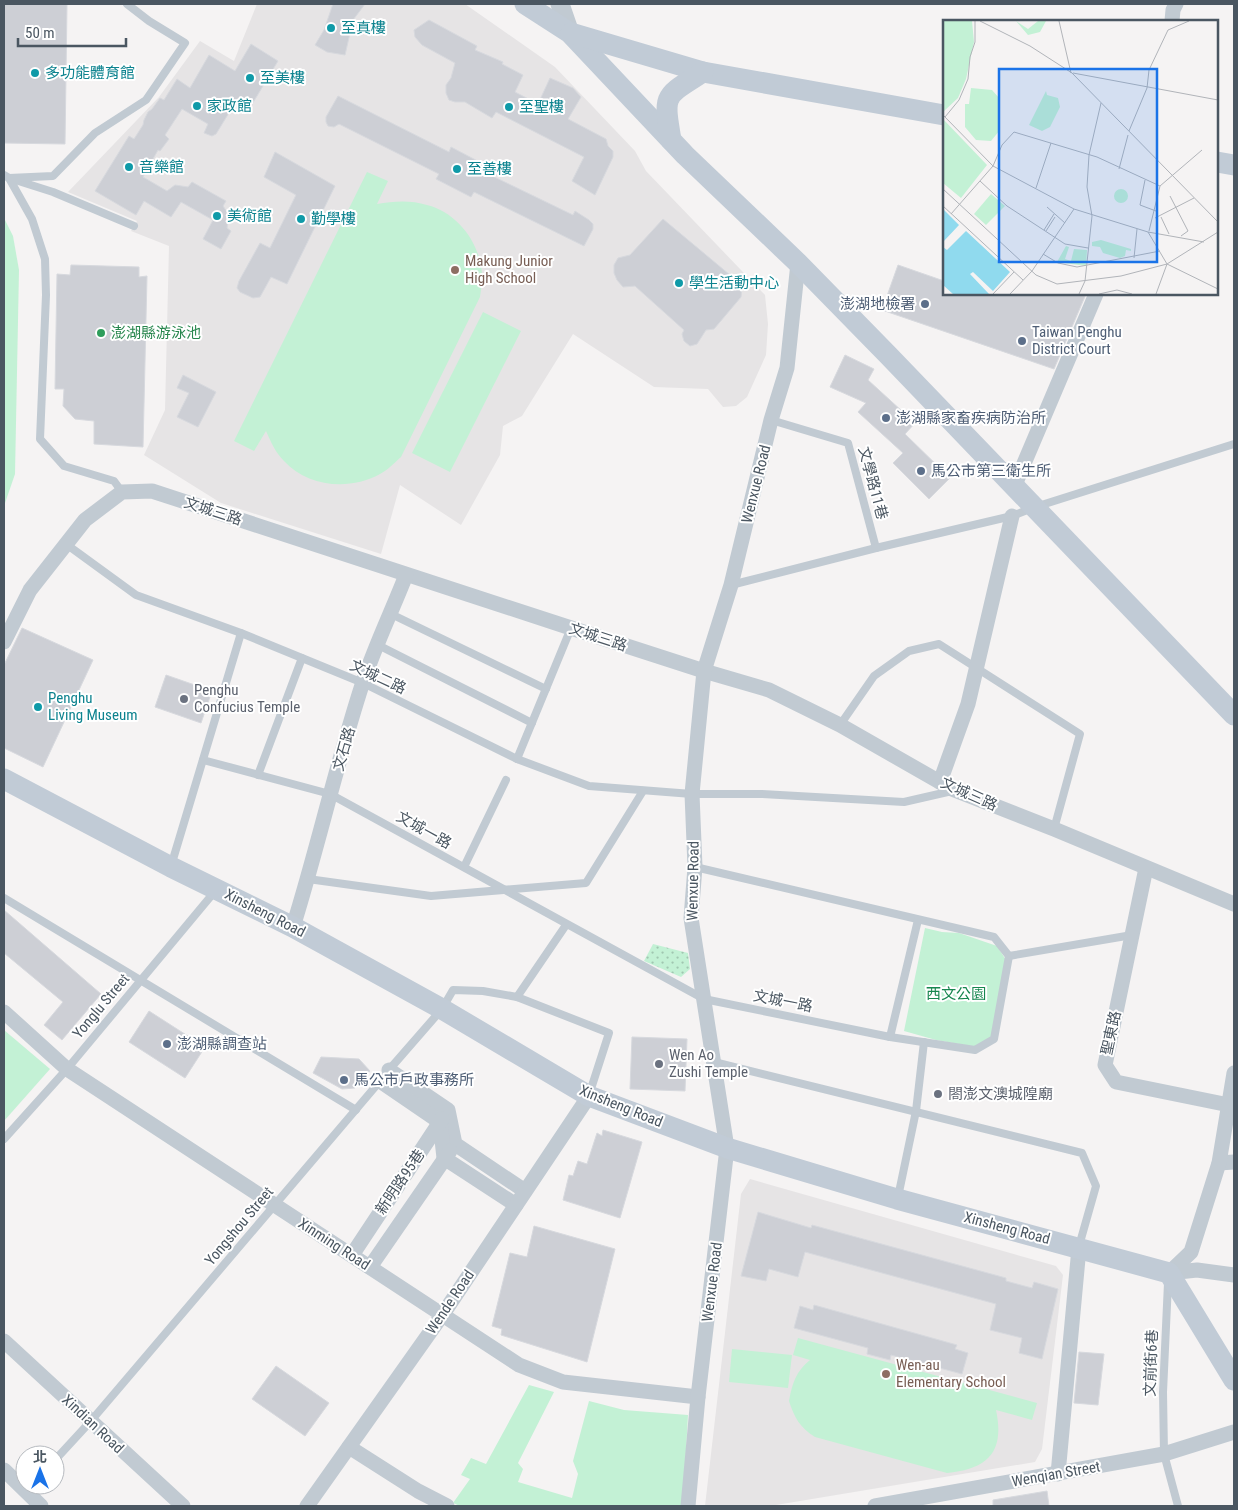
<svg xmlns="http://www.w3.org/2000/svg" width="1238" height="1510" font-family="'Roboto Condensed','Noto Sans TC',sans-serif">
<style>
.education{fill:#e6e4e5}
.grass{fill:url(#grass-dots)}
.park{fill:#c3f1d5}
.building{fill:#cdcfd5;stroke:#d7d9de}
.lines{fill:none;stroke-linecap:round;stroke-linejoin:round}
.service{stroke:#c1cad2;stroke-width:8}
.minor{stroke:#c1cad2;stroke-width:15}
.tertiary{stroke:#c1cad2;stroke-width:19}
.secondary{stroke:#c1cbd6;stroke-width:21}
.culture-dot{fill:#0f9aa8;stroke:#fff;stroke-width:2}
.education-dot{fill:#8d6e63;stroke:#fff;stroke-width:2}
.service-dot{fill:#5c6f8a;stroke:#fff;stroke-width:2}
.leisure-dot{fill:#2e9e5b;stroke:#fff;stroke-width:2}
.worship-dot{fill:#6b7280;stroke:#fff;stroke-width:2}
.labels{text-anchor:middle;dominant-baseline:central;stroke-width:4;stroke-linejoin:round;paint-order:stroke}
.culture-label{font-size:15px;fill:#0d838f;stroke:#fff;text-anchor:start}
.education-label{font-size:15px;fill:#785e54;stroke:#fff;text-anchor:start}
.service-label{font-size:15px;fill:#4e5e75;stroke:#fff;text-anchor:start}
.leisure-label{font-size:15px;fill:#27864d;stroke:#fff;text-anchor:start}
.street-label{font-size:15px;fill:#4a5661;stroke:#fff}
.worship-label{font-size:15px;fill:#5b616d;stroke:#fff;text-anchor:start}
.park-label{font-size:15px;fill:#17864f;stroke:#fff}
.inset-road{fill:none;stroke:#b1b4b9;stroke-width:1}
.view{fill:#1a73e8;fill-opacity:0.15;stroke:#1a73e8;stroke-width:2.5}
.inset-edge{fill:none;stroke:#4a5661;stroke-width:2.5}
</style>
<defs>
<pattern id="grass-dots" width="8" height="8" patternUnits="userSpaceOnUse" patternTransform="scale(1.25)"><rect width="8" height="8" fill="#c3f1d5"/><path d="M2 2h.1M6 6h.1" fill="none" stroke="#a0c6b0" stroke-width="1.8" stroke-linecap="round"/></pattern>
</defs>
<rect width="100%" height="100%" fill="#f5f3f3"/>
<g class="education">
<polygon points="257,4 465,4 555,67 635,151 646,171 765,295 768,324 766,355 747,397 736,406 723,407 708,389 654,387 573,334 522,416 503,426 500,455 461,525 400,485 381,554 221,503 144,455 165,410 169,246 131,231 137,221 68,192 159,97 200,41 234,61"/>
<polygon points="750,1179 1056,1266 1063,1275 1042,1449 1035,1462 770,1506 705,1506 741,1194"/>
</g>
<polygon class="grass" points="653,944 688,953 690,969 681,977 644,961"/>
<g class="park">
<path d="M367,172L388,181L377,204C394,201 411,200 427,205C458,213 480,243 482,274C482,282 481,290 480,297L401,457C394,463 388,470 380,474C349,491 308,487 284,461C275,452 271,442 266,431L254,451L234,441Z"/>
<polygon points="4,218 13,236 19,270 15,474 4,506"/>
<polygon points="483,312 521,331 450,472 412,453"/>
<polygon points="925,928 942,932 959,933 997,946 1006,960 993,1038 976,1047 936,1040 904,1031"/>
<polygon points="4,1030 50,1069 4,1121"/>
<path d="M798,1338L1037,1403L1032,1420L996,1410C1005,1452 988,1469 947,1473L815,1437C800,1428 794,1417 789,1401C792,1384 796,1371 810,1360L793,1355Z"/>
<polygon points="732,1349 792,1355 788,1388 729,1382"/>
<polygon points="529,1385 554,1392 518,1463 523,1469 518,1482 572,1498 578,1474 573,1461 589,1401 624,1410 688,1415 683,1506 460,1506 453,1503 470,1479 461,1475 471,1458 486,1464"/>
</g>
<g class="building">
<polygon points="4,4 67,4 65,144 4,143"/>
<polygon points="333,4 365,4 353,20 345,55 327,52 315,45 324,30"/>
<polygon points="429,20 477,46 475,50 503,62 502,64 523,75 515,92 538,104 550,78 573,88 581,97 568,119 606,139 608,146 613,151 613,157 595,195 572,181 584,157 496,112 492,118 465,102 455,102 449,100 446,93 446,85 451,78 455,63 422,45 415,37 414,30"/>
<polygon points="251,44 278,61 248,111 235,103 216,134 212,136 204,133 208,124 182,109 165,135 169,139 160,151 158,150 143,177 167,191 175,185 188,187 192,182 226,201 223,206 229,215 227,228 231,231 221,249 203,239 213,220 181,202 171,217 144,201 136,215 95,191 129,136 134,139 143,125 144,120 148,112 152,109 160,98 164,100 177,79 190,88 209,55 235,71"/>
<polygon points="338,96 449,152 451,147 487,166 484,172 573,215 575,211 589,220 593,224 593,229 584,246 474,192 471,197 436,179 439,174 339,124 334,127 328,126 326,122 326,117"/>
<polygon points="275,152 335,186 287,284 271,277 260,297 253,298 240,292 237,288 239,281 260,243 270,248 296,195 264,177"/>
<polygon points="663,219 742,285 741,297 714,329 706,330 697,344 690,346 684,341 682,334 684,330 635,286 623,287 617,280 614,273 614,265 618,258 630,255"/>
<polygon points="71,265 139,267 139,277 147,276 143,447 94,444 94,421 75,419 63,406 64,389 55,389 57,274 70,275"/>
<polygon points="898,265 944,281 944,294 1086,294 1054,369 882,310"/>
<polygon points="845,355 874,369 868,380 915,423 905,434 950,478 929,499 893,463 903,453 858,412 866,403 830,387"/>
<polygon points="183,375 216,392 198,427 177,417 189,393 177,388"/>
<polygon points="22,628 93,660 43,767 4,748 4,665"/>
<polygon points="166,675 212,691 201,723 155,707"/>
<polygon points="4,910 101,994 62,1040 44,1025 63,1002 4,953"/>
<polygon points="149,1011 205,1047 185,1078 129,1042"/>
<polygon points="632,1037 687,1039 685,1091 630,1089"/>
<polygon points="321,1057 359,1059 370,1071 355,1088 342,1089 313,1073"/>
<polygon points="603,1130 642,1142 620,1218 563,1200 569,1175 573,1176 578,1161 587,1164 597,1133 602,1136"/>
<polygon points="758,1212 811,1228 812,1225 1006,1278 1006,1281 1032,1288 1034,1282 1058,1289 1042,1359 1019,1353 1022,1338 990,1330 996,1304 805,1252 798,1277 769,1269 766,1281 741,1276"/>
<polygon points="534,1226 615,1249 587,1362 501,1335 502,1329 492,1326 510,1253 527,1257"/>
<polygon points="814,1305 957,1345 955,1349 968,1353 962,1374 891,1355 890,1360 867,1354 868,1348 794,1328 800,1306 813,1310"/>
<polygon points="1079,1352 1104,1354 1098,1405 1074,1403"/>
<polygon points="276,1366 329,1403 305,1436 252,1399"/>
<polygon points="1047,1491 1049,1506 993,1506 993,1500"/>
</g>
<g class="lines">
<g class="service">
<polyline points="4,175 9,178 53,192 134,226"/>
<polyline points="771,420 848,443 876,548"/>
<polyline points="122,492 114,481 64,466 40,439 46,295 45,259 32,219 9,178 53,176 95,133 146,100 185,43 149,21 127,4"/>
<polyline points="66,544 136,595 241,633 363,683 517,759 589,786 692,794 762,794 904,802 952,791"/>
<polyline points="731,585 876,548 1012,516 1035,507 1234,444"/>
<polyline points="391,614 546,689"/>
<polyline points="378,645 532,723"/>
<polyline points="840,725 874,676 909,651 939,644 1080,734 1054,829"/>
<polyline points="517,759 571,628"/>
<polyline points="203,760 330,794 704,999 890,1037 975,1050 994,1039 1009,956 994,937 695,867"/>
<polyline points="258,775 302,658"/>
<polyline points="171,866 241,633"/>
<polyline points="464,867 506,780"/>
<polyline points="308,879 431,896 586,883 643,791"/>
<polyline points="4,898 356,1110"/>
<polyline points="1009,956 1132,935"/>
<polyline points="517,997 566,925"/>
<polyline points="890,1037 918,920"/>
<polyline points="714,1062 1082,1153 1096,1186 1079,1246"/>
<polyline points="388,1071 442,1009 453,990 483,991 517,997 609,1033 589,1095"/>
<polyline points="4,1139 67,1069 216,890"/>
<polyline points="898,1197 916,1111 924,1042"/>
<polyline points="1168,1283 1163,1392 1164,1454 1178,1506"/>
<polyline points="55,1460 90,1422 381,1080"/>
</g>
<g class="minor">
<polyline points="1172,21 1173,10 1176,4"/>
<polyline points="1014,487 1096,294"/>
<polyline points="4,642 30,590 85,520 122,492 152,491 571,628 704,671 769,690 840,725 952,789 1054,829 1234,904"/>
<polyline points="940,782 968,704 1012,516"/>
<polyline points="1146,868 1105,1065 1116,1082 1229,1105"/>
<path d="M293,927C318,847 336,765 362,685C374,648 392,611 406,575"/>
<polyline points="4,1012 67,1069 519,1365 563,1382 698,1397"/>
<polyline points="389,1070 448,1110 455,1144 525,1191"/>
<polyline points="380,1081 440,1122 444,1158 516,1205"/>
<polyline points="1219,1163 1234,1162"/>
<polyline points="352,1255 442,1119"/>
<polyline points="370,1267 450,1151"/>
<polyline points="1169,1273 1191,1252 1219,1163 1234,1073"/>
<polyline points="1169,1273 1197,1270 1234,1275"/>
<polyline points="4,1341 183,1506"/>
<polyline points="349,1447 418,1491 447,1506"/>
<polyline points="4,1470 41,1506"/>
<polyline points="1058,1474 1079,1248"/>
<polyline points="307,1506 443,1314 589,1096"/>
<polyline points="688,1506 698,1397 727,1148 691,918 695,867 692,794 704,671 731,585 771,420 787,368 798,263"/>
<polyline points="875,1506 1164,1454 1234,1432"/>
</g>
<polyline class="tertiary" points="560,4 570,33"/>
<g class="secondary">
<polyline points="525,4 570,33 685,155 798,263 889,356 1234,715"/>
<polyline points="571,33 703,72 944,115"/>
<path d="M671,140C663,93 664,97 703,72"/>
<polyline points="1217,162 1234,165"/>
<polyline points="4,779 171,867 293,927 442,1009 589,1096 727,1148 897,1199 1169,1273 1234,1380"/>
</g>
</g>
<g class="culture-dot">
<circle cx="331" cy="28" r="5"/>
<circle cx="35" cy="73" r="5"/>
<circle cx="250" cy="78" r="5"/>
<circle cx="197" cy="106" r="5"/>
<circle cx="509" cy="107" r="5"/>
<circle cx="129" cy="167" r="5"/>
<circle cx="457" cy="169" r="5"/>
<circle cx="217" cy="216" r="5"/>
<circle cx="301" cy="219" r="5"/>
<circle cx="679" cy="283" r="5"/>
<circle cx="38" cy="707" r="5"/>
</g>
<g class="education-dot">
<circle cx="455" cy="270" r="5"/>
<circle cx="886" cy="1374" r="5"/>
</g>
<g class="service-dot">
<circle cx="925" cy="304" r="5"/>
<circle cx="1022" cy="341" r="5"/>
<circle cx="886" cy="418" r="5"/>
<circle cx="921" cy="471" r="5"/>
<circle cx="167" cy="1044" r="5"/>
<circle cx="344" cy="1080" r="5"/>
</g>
<circle class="leisure-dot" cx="101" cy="333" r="5"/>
<g class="worship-dot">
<circle cx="184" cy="699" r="5"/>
<circle cx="659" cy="1064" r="5"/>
<circle cx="938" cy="1094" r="5"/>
</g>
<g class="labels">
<g class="culture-label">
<text x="341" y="28">至真樓</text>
<text x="45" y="73">多功能體育館</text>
<text x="260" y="78">至美樓</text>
<text x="207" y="106">家政館</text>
<text x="519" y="107">至聖樓</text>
<text x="139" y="167">音樂館</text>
<text x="467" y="169">至善樓</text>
<text x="227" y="216">美術館</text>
<text x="311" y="219">勤學樓</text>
<text x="689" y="283">學生活動中心</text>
<text x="48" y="698">Penghu<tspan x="48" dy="17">Living Museum</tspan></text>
</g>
<g class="education-label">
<text x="465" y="261">Makung Junior<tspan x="465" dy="17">High School</tspan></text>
<text x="896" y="1365">Wen-au<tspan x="896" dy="17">Elementary School</tspan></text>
</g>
<g class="service-label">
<text x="915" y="304" text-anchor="end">澎湖地檢署</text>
<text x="1032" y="332">Taiwan Penghu<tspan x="1032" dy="17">District Court</tspan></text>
<text x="896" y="418">澎湖縣家畜疾病防治所</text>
<text x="931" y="471">馬公市第三衛生所</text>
<text x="177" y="1044">澎湖縣調查站</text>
<text x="354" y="1080">馬公市戶政事務所</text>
</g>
<g class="leisure-label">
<text x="111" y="333">澎湖縣游泳池</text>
</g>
<g class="street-label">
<text transform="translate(873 483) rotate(75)">文學路11巷</text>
<text transform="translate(756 484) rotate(-76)">Wenxue Road</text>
<text transform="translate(213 511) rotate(18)">文城三路</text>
<text transform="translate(598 637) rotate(18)">文城三路</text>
<text transform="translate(378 677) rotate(25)">文城二路</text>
<text transform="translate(344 749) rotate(-74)">文石路</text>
<text transform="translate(969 794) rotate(24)">文城三路</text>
<text transform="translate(424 830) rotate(29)">文城一路</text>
<text transform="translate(693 881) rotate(-89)">Wenxue Road</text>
<text transform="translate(265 913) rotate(27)">Xinsheng Road</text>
<text transform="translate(783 1001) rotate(11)">文城一路</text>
<text transform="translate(101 1006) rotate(-50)">Yonglu Street</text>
<text transform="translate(1111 1033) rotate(-78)">聖東路</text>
<text transform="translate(621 1106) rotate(22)">Xinsheng Road</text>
<text transform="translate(400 1182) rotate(-56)">新明路95巷</text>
<text transform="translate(239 1226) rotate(-50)">Yongshou Street</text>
<text transform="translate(1007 1228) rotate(15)">Xinsheng Road</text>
<text transform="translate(334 1244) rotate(33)">Xinming Road</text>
<text transform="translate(712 1282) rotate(-83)">Wenxue Road</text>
<text transform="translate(450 1302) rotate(-56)">Wende Road</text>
<text transform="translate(1151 1363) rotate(-88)">文前街6巷</text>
<text transform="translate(93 1424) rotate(43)">Xindian Road</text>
<text transform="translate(1056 1474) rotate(-10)">Wenqian Street</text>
</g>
<g class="worship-label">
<text x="194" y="690">Penghu<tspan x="194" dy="17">Confucius Temple</tspan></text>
<text x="669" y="1055">Wen Ao<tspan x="669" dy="17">Zushi Temple</tspan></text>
<text x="948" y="1094">閤澎文澳城隍廟</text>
</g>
<g class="park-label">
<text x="956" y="994">西文公園</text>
</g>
</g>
<g transform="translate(943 20)">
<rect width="275" height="275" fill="#f5f3f3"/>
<path d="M0,1H29L31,22L23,59L15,78L0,92ZM73,1L85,9L95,1H103L97,12L85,15ZM28,68L49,70L57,79V110L48,121L33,120L22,107V84H26ZM103,71L104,75L115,78L117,87L107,107L99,111L86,105ZM0,99L44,145L18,178L0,163ZM171 176a7 7 0 1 1 14 0a7 7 0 1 1-14 0ZM48,174L62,186L43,205L31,194ZM158,220L188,229V231L183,230L182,236L177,238L160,233L157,227L149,226V222ZM123,226L126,227L122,239L128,241L131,229L144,230L143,246L114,242Z" fill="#c3f1d5"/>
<path d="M0,189L16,205L0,222ZM23,211L67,252L50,271L30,252L27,254L46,274H10L0,265V227L4,230Z" fill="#90daee"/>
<path class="inset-road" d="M37,1L87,26L129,53L275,202M116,1L128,53M130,53L275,80M0,95L50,146L131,189L205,212L224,244L213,274M2,97L16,80L25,59L27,37L32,22V1M186,111L204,68L206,50L225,10L246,1M176,149L185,115M202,160L197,185L213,191M37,161L64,186L122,224L145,228M93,168L108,123M0,169L93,255L114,264L178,256L224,244L275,212M227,176L245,211L238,216M0,186L80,260M104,187L122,203M8,194L50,146L59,125L71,112L154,137L217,166L259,130M218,197L226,214M212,198L251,178M101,210L111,194M103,211L112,197M206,211L217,166M205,212L261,222M100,234L115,243L134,247L217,231M191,238L194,209M224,244L275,269M50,274L71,252M67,274L89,251L131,189M136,274L142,261L149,196L144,167L146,135L158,83M156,274L174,270L189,274"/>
<path class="view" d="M56,49H214V242H56Z"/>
<rect width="275" height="275" class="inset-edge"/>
</g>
<rect width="1238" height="1510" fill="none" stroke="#4a5661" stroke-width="10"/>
<g transform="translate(40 1470)"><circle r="24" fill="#ffffff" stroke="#b7bbc0"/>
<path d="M0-4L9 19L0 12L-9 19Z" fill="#1a73e8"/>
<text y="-8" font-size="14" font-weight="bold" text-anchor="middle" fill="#4a5661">北</text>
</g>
<path d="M18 38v8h108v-8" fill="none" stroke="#4a5661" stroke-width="2.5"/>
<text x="25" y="38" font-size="15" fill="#4a5661" stroke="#ffffff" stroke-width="4" paint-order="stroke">50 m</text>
</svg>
